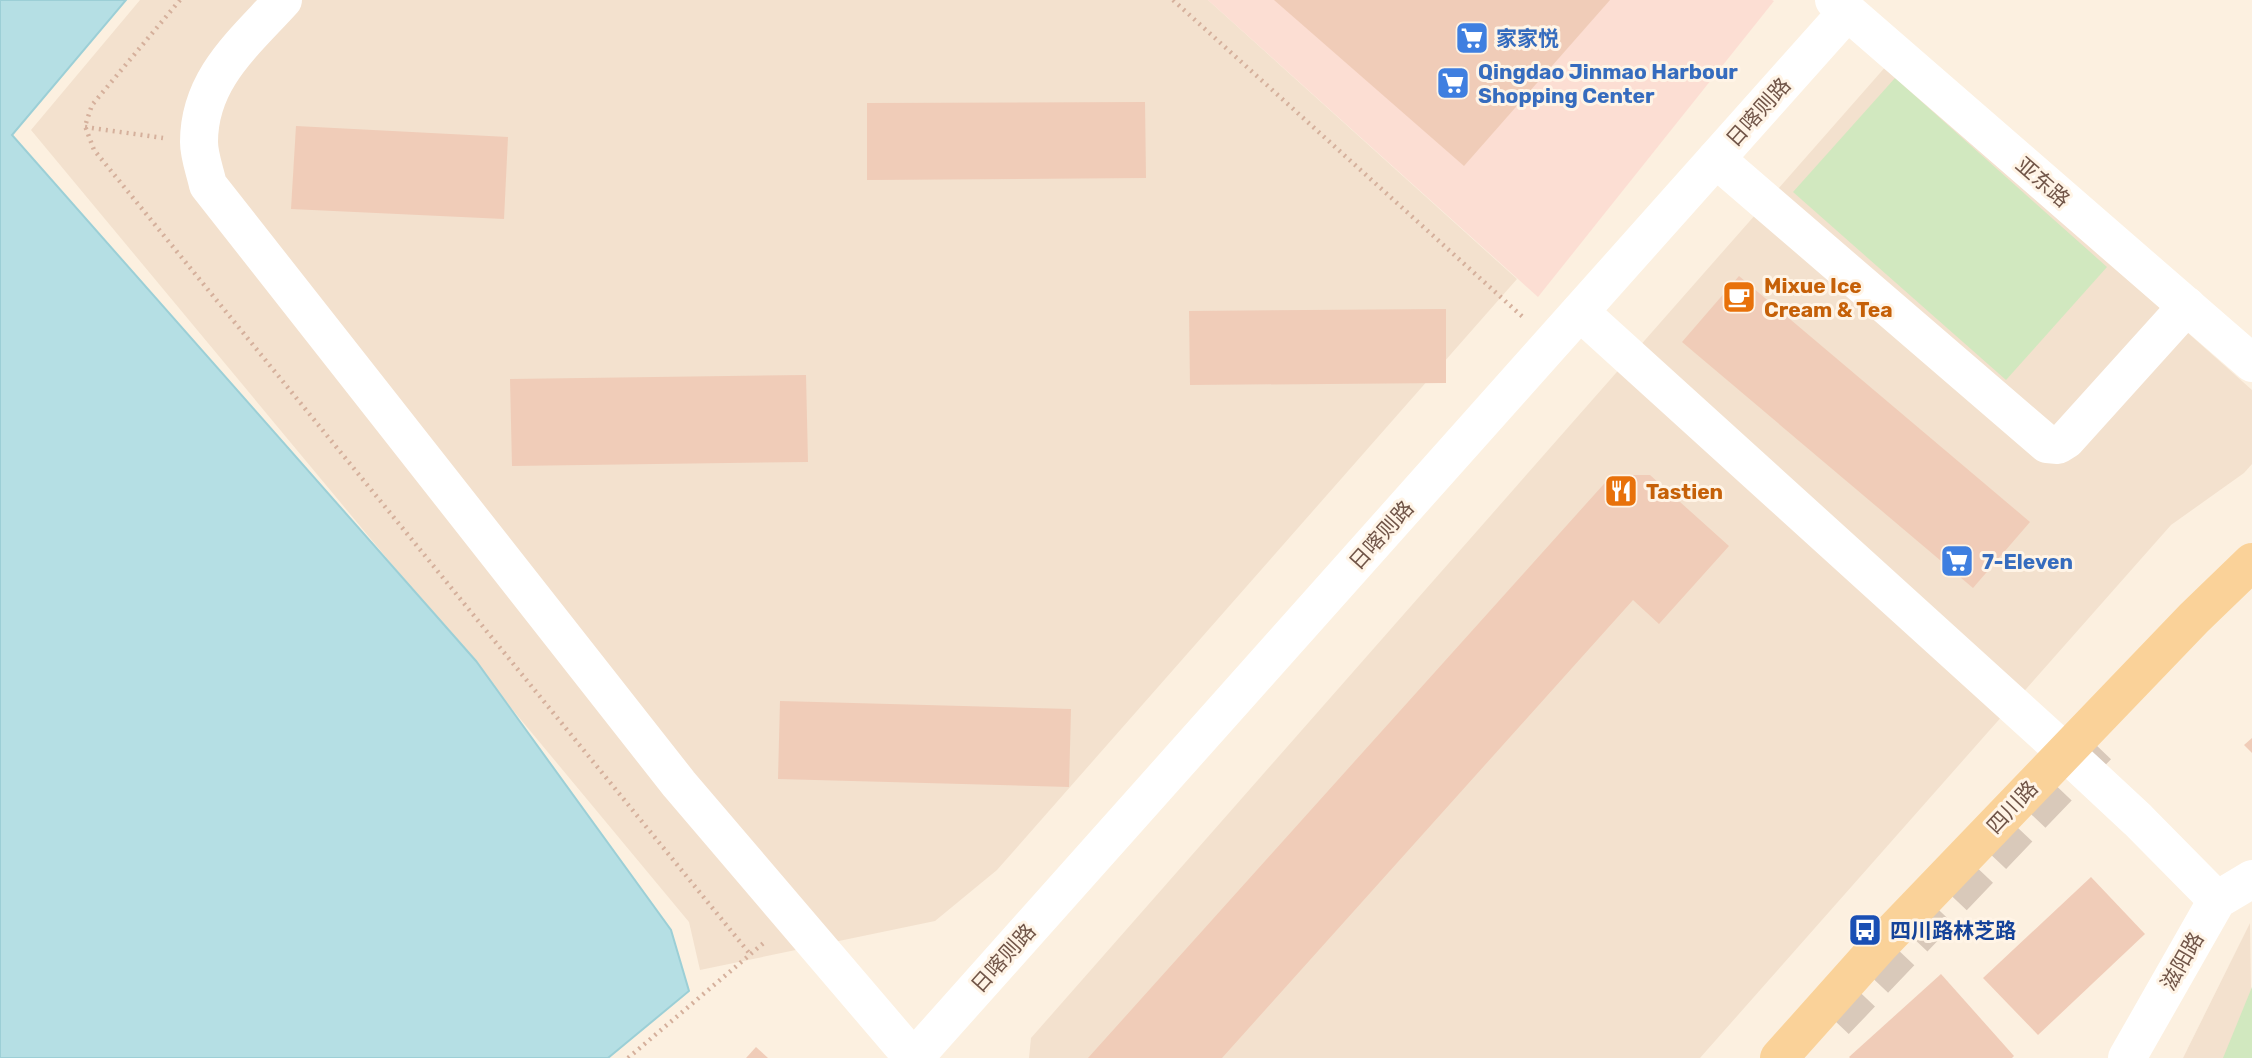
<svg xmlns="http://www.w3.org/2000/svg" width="2252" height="1058" font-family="Rubik,'Noto Sans SC',sans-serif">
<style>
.residential{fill:#f3e1ce}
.commercial{fill:#fcded3}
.green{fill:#d1e8bf}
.water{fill:#b5dfe4;stroke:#9ccfd6;stroke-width:2}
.building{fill:#f0ccb8}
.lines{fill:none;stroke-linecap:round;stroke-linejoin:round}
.highway-tunnel{stroke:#d9c9ba;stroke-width:38;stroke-dasharray:38 19;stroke-linecap:butt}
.path{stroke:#d5b09c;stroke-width:4.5;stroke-dasharray:2 5;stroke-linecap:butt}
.minor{stroke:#fff;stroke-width:38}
.major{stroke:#fad299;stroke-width:38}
.labels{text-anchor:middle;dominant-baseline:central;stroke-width:6;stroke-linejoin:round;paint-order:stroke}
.shop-label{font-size:21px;font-weight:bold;fill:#366cbe;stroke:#fff4e6;text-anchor:start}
.street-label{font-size:21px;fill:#715548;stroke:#fff4e6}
.food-label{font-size:21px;font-weight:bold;fill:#c56008;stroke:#fff4e6;text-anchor:start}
.transit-label{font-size:21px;font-weight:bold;fill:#164399;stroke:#fff4e6;text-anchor:start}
</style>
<rect width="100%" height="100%" fill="#fcf0e0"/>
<g class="residential">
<polygon points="140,0 1208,0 1517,279 997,870 935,921 700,970 689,922 31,130"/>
<polygon points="1887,65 2252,390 2252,464 2244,473 2171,525 1700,1058 1029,1058 1031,1038"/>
<polygon points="2250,923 2252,1058 2183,1058"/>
</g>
<polygon class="commercial" points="1208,0 1772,0 1774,1 1538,297"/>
<g class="green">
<polygon points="1895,78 2107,267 2006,380 1793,192"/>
<polygon points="2252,987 2252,1058 2223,1058"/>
</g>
<polygon class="water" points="0,0 126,0 12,135 476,661 671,930 689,991 608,1058 0,1058"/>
<g class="building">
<polygon points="1274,0 1610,0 1464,166"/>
<polygon points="1145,102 1146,178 867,180 867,103"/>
<polygon points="296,126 508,137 504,219 291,209"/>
<polygon points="1739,276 2030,522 1973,588 1682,342"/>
<polygon points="1446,309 1446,383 1190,385 1189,311"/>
<polygon points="806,375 808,462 512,466 510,379"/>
<polygon points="1612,475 1650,475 1729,546 1659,624 1633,600 1222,1058 1088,1058"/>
<polygon points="780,701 1071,709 1069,787 778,779"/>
<polygon points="2252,738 2252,753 2244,745"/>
<polygon points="2091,877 2145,934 2038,1035 1983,978"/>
<polygon points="1941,974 2014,1056 2012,1058 1850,1058 1849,1057"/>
<polygon points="756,1047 768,1058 746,1058"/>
</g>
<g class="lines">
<polyline class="highway-tunnel" points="1835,1021 2103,740"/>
<g class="path">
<polyline points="180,0 92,105 85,126 94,150 750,954"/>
<polyline points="1173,0 1525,319"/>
<polyline points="85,127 163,138"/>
<polyline points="628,1058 766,941"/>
</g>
<g class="minor">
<path d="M283,0C244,43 199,79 199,142C199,156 205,171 208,185L679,784L913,1058"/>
<polyline points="1834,0 2252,363"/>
<polyline points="1716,159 2047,444 2058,445 2066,440 2187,306"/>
<polyline points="1580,312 2065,752 2138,820 2217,900"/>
<polyline points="914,1058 1847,12"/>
<polyline points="2127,1058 2217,900 2252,879"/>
</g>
<polyline class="major" points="1779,1058 1880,945 2194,618 2252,562"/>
</g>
<defs>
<symbol id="supermarket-square" viewBox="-11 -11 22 22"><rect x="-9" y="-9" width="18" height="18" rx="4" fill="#3f7fe0" stroke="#fff4e6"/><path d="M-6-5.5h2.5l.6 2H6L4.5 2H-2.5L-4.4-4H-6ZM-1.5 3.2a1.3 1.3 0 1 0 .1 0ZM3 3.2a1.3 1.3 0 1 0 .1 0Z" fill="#fff"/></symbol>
<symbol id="cafe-square" viewBox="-11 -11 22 22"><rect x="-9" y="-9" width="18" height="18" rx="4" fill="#e8710a" stroke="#fff4e6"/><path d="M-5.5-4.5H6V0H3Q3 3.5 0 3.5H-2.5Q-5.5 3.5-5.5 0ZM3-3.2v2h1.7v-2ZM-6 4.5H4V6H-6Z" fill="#fff"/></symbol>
<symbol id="restaurant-square" viewBox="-11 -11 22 22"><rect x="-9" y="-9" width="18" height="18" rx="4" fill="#e8710a" stroke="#fff4e6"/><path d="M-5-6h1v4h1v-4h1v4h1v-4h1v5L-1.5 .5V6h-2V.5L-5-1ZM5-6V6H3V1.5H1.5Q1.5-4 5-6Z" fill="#fff"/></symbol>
<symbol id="bus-square" viewBox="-11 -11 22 22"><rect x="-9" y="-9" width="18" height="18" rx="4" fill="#1a4fb4" stroke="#fff4e6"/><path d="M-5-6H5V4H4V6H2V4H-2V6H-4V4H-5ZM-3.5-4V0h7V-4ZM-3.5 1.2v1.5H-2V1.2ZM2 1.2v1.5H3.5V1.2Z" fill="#fff"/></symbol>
</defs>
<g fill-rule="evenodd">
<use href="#supermarket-square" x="1453" y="19" width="38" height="38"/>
<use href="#supermarket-square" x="1434" y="64" width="38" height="38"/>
<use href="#cafe-square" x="1720" y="278" width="38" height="38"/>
<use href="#restaurant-square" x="1602" y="472" width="38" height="38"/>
<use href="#supermarket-square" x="1938" y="542" width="38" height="38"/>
<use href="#bus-square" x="1846" y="911" width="38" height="38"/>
</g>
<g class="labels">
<g class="shop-label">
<text x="1496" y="38">家家悦</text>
<text x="1478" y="71">Qingdao Jinmao Harbour<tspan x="1478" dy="24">Shopping Center</tspan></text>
<text x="1982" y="561">7-Eleven</text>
</g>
<g class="street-label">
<text transform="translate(1758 112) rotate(-48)">日喀则路</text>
<text transform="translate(2043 182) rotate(41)">亚东路</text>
<text transform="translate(1381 535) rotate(-48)">日喀则路</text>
<text transform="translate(2012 807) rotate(-47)">四川路</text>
<text transform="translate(1003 958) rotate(-48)">日喀则路</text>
<text transform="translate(2182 961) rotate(-60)">滋阳路</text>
</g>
<g class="food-label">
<text x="1764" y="285">Mixue Ice<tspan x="1764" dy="24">Cream &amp; Tea</tspan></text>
<text x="1646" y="491">Tastien</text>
</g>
<g class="transit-label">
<text x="1890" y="930">四川路林芝路</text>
</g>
</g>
</svg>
